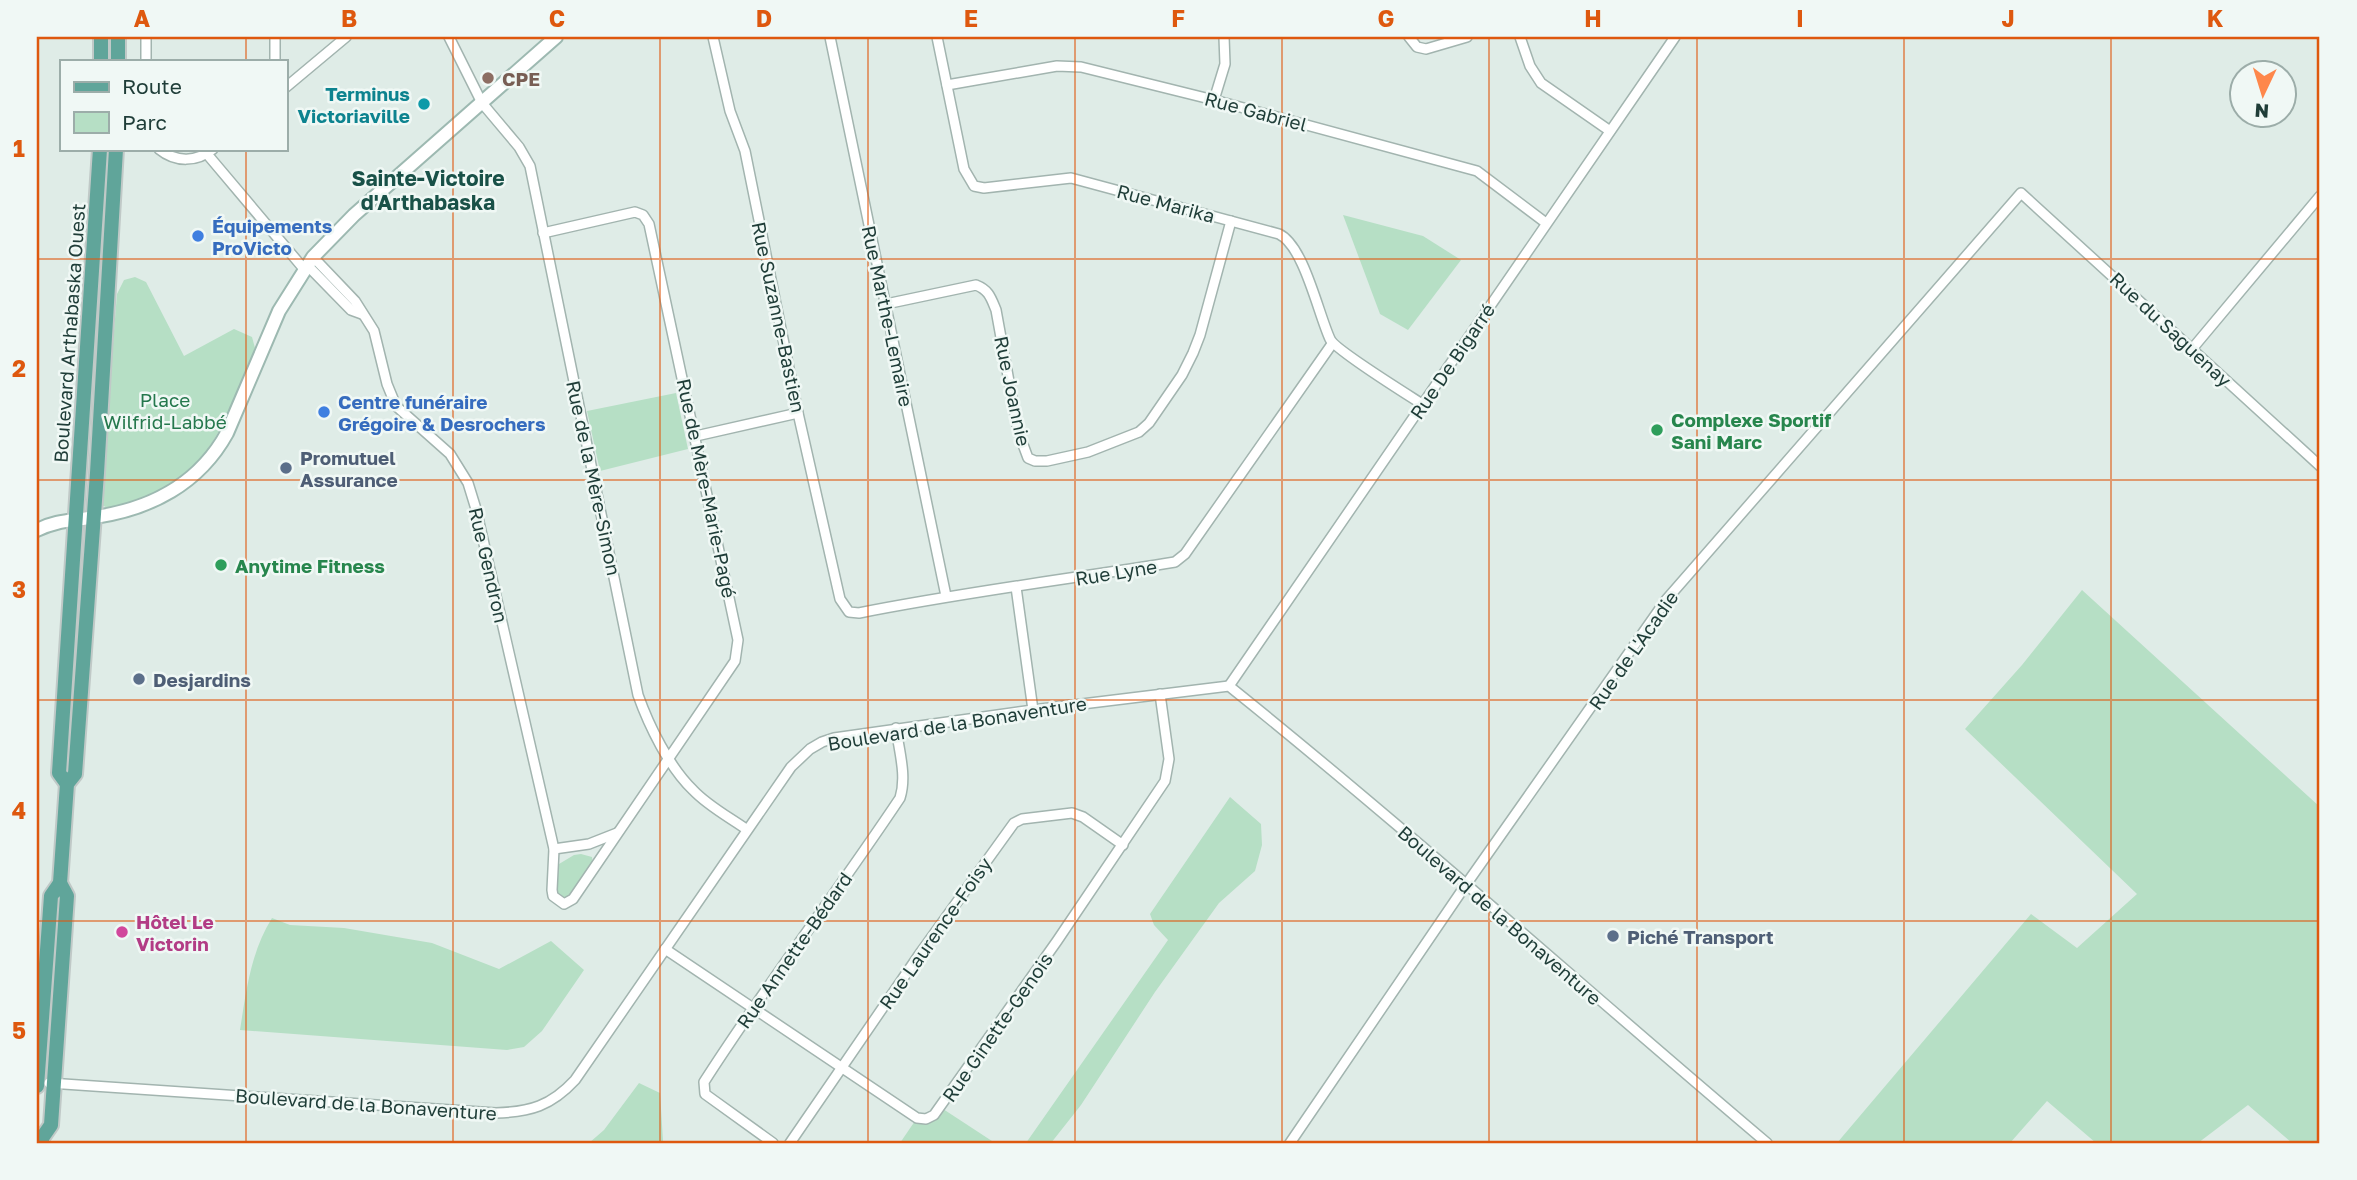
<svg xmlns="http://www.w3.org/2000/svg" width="2357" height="1180" font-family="'Golos Text',sans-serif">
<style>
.green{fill:#b6dfc5}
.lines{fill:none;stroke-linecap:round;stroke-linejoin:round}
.street-casing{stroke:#a2b4af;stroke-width:12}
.secondary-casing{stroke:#9db9b1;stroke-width:16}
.primary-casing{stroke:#c0c9c7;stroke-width:18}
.street{stroke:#fff;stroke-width:9}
.secondary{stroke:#fff;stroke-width:12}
.primary{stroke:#60a59a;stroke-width:14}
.grid{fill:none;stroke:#de580e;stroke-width:2;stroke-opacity:0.55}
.education-dot{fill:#8d6e63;stroke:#f0f8f5;stroke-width:2.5}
.culture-dot{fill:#0f9aa8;stroke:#f0f8f5;stroke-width:2.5}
.shop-dot{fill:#3f7fe0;stroke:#f0f8f5;stroke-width:2.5}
.leisure-dot{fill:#2e9e5b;stroke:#f0f8f5;stroke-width:2.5}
.service-dot{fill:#5c6f8a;stroke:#f0f8f5;stroke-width:2.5}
.hotel-dot{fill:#d1479c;stroke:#f0f8f5;stroke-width:2.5}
.labels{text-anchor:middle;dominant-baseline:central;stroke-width:5;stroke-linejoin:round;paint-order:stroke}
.education-label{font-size:19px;font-weight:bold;fill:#785e54;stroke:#f0f8f5;text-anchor:start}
.culture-label{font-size:19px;font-weight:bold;fill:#0d838f;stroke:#f0f8f5;text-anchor:end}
.street-label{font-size:19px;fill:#1f3d38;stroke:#f0f8f5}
.shop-label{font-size:19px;font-weight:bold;fill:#366cbe;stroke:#f0f8f5;text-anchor:start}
.park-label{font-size:19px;fill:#25784d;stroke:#f0f8f5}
.leisure-label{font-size:19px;font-weight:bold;fill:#27864d;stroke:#f0f8f5;text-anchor:start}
.service-label{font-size:19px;font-weight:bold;fill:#4e5e75;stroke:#f0f8f5;text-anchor:start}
.hotel-label{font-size:19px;font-weight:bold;fill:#b23c85;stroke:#f0f8f5;text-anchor:start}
.neighbourhood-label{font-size:21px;font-weight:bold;fill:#195148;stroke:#f0f8f5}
.neatline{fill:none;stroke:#de580e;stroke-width:2.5}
.grid-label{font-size:23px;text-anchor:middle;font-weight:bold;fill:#de580e}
</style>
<rect width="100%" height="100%" fill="#dfece7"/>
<g class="green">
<polygon points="1343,215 1423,236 1461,260 1408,330 1380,314"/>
<path d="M135,277L146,282L184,356L234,329L252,337L255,348C235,398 216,458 168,488C152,499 130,504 113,511L100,504L117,294L124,280Z"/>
<polygon points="676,393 688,449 600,471 587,411"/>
<polygon points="2082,590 2320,807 2320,1143 2292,1143 2248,1105 2198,1143 2096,1143 2047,1101 2010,1143 1837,1143 2031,914 2077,948 2137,894 1965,729 2022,665"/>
<polygon points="1230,797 1261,824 1262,845 1255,871 1219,903 1155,992 1081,1105 1051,1143 1026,1143 1168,940 1154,925 1150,914"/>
<path d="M581,854L592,857L593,865C585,876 577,897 562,899L556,893L559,864L574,855Z"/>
<path d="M272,918L290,925L344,928L432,943L499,969L551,941L584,970L542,1031L524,1047L507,1050L240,1030C246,992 251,951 272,918Z"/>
<polygon points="639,1083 660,1093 663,1141 665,1143 589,1143 604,1130"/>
<polygon points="940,1107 995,1143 900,1143 917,1118"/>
</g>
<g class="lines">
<defs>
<g id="street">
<polyline points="275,37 275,61"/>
<path d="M449,37L482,103L519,147L530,166L638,695C649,726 669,767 693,790C708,806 729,817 746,829"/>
<path d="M713,37L730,111L745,151L798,413L840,599L849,612L859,613C964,592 1070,579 1175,562L1185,554L1332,344"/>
<polyline points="830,37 946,596"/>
<path d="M937,37L964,169L974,186L984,188L1071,178L1279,234C1304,246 1318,313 1330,339C1334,349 1408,395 1422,404"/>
<polyline points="1409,37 1417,47 1426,49 1467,37"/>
<polyline points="1520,37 1530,66 1541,83 1610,131"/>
<polyline points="146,61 146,37"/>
<polyline points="947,85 1057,66 1081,67 1214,100 1477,171 1546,223"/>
<polyline points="285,88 346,37"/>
<polyline points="1214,100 1225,64 1224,37"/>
<path d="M159,149C176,163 197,162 213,149"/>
<polyline points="207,154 304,269"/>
<polyline points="313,257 355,301 374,331 387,384 396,406 450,454 468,483 476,509 554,849 552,890 553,896 564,904 573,899 735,661 738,640 649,224 643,215 635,212 543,233"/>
<polyline points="307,265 351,310 362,314"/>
<path d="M886,304L976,285C989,290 991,298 996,310L1018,431L1028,458L1035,461H1047L1088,452L1139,432L1149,423L1182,375L1193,353L1200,335L1231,221"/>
<polyline points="2192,349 2320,196"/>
<polyline points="696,436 798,413"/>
<polyline points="1016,587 1033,710"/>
<polyline points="1229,686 1675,37"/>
<polyline points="554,849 589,844 617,833"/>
<polyline points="665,949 917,1118 926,1119 934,1115 1057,941 1165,781 1169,759 1160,694"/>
<path d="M49,1083L496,1113C530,1112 551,1106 575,1080L791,767L810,749L822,742L834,738L1033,710L1229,686C1412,833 1587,991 1767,1143"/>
<path d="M773,1143L705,1094L704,1082C766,985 836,894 900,798C907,776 899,751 896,728"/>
<polyline points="790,1143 921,952 1014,823 1022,819 1072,813 1083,817 1123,845"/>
<polyline points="1290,1143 1465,886 1666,600 2021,193 2320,466"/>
</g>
<path id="secondary" d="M37,530C56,520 74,521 95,517C150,509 199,484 227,433L279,311L313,257L354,215L556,37"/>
<g id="primary">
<polyline points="101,37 101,61"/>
<polyline points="118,37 118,61"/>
<polyline points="67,784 59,773 100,149"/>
<polyline points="37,1086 51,896 60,883 67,784 75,774 97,473 116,149"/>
<polyline points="42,1143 42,1138 51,1125 67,896 60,883"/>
</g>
</defs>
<use href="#street" class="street-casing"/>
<use href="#secondary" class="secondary-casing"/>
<use href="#primary" class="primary-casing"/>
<use href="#street" class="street"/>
<use href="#secondary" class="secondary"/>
<use href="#primary" class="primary"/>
</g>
<path class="grid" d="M246,37V61M453,37V1143M660,37V1143M868,37V1143M1075,37V1143M1282,37V1143M1489,37V1143M1697,37V1143M1904,37V1143M2111,37V1143M246,149V1143M37,259H2320M37,480H2320M37,700H2320M37,921H2320"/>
<circle class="education-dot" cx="488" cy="78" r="7"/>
<circle class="culture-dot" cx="424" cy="104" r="7"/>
<g class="shop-dot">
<circle cx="198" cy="236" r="7"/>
<circle cx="324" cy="412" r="7"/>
</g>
<g class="leisure-dot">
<circle cx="1657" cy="430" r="7"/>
<circle cx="221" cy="565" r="7"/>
</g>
<g class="service-dot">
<circle cx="286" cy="468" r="7"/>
<circle cx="139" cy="679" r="7"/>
<circle cx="1613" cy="936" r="7"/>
</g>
<circle class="hotel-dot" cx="122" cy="932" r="7"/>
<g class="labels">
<g class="education-label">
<text x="502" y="78">CPE</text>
</g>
<g class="culture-label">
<text x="410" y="93">Terminus<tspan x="410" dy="22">Victoriaville</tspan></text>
</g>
<g class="street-label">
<text transform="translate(1256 111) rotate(15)">Rue Gabriel</text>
<text transform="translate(1166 203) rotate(15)">Rue Marika</text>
<text transform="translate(888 316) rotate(78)">Rue Marthe-Lemaire</text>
<text transform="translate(779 317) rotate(78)">Rue Suzanne-Bastien</text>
<text transform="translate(2171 329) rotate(43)">Rue du Saguenay</text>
<text transform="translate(69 333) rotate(-86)">Boulevard Arthabaska Ouest</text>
<text transform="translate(1452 361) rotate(-56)">Rue De Bigarré</text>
<text transform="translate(1013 391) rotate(78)">Rue Joannie</text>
<text transform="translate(594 478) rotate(78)">Rue de la Mère-Simon</text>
<text transform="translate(707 488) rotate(78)">Rue de Mère-Marie-Pagé</text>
<text transform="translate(489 565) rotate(77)">Rue Gendron</text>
<text transform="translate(1116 572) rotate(-9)">Rue Lyne</text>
<text transform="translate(1633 650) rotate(-55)">Rue de L'Acadie</text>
<text transform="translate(957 723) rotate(-9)">Boulevard de la Bonaventure</text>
<text transform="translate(1500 915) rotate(41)">Boulevard de la Bonaventure</text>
<text transform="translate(935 933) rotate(-55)">Rue Laurence-Foisy</text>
<text transform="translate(794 950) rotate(-55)">Rue Annette-Bédard</text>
<text transform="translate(997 1027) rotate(-55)">Rue Ginette-Genois</text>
<text transform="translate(366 1104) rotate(4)">Boulevard de la Bonaventure</text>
</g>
<g class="shop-label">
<text x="212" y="225">Équipements<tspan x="212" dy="22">ProVicto</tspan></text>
<text x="338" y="401">Centre funéraire<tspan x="338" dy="22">Grégoire &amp; Desrochers</tspan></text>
</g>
<g class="park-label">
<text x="165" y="399">Place<tspan x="165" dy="22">Wilfrid-Labbé</tspan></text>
</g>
<g class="leisure-label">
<text x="1671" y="419">Complexe Sportif<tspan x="1671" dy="22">Sani Marc</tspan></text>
<text x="235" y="565">Anytime Fitness</text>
</g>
<g class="service-label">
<text x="300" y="457">Promutuel<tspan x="300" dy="22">Assurance</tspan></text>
<text x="153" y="679">Desjardins</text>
<text x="1627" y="936">Piché Transport</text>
</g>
<g class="hotel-label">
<text x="136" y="921">Hôtel Le<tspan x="136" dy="22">Victorin</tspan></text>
</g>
<g class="neighbourhood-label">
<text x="428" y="178">Sainte-Victoire<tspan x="428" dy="24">d'Arthabaska</tspan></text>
</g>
</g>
<rect width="2357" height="1180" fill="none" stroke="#f0f8f5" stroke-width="77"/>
<rect x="60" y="60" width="228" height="91" fill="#f0f8f5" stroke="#9cada9" stroke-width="2"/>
<rect x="74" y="82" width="35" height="10" fill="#60a59a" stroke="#9cada9" stroke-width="2"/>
<text x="122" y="94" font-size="21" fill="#1f3d38">Route</text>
<rect x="74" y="112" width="35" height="21" fill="#b6dfc5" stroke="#9cada9" stroke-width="2"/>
<text x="122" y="130" font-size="21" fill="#1f3d38">Parc</text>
<g transform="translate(2263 94) rotate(184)"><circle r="33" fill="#f0f8f5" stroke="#9cada9" stroke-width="2"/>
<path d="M0-5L12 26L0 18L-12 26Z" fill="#fe874b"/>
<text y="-10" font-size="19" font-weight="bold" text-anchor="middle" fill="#1f3d38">N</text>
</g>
<rect x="38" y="38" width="2280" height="1104" class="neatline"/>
<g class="grid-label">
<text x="142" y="27">A</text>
<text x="349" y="27">B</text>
<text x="557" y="27">C</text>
<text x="764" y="27">D</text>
<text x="971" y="27">E</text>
<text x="1178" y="27">F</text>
<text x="1386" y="27">G</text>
<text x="1593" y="27">H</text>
<text x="1800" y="27">I</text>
<text x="2008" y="27">J</text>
<text x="2215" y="27">K</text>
<text x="19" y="157">1</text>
<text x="19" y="377">2</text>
<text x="19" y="598">3</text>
<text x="19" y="819">4</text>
<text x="19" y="1039">5</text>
</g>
</svg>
